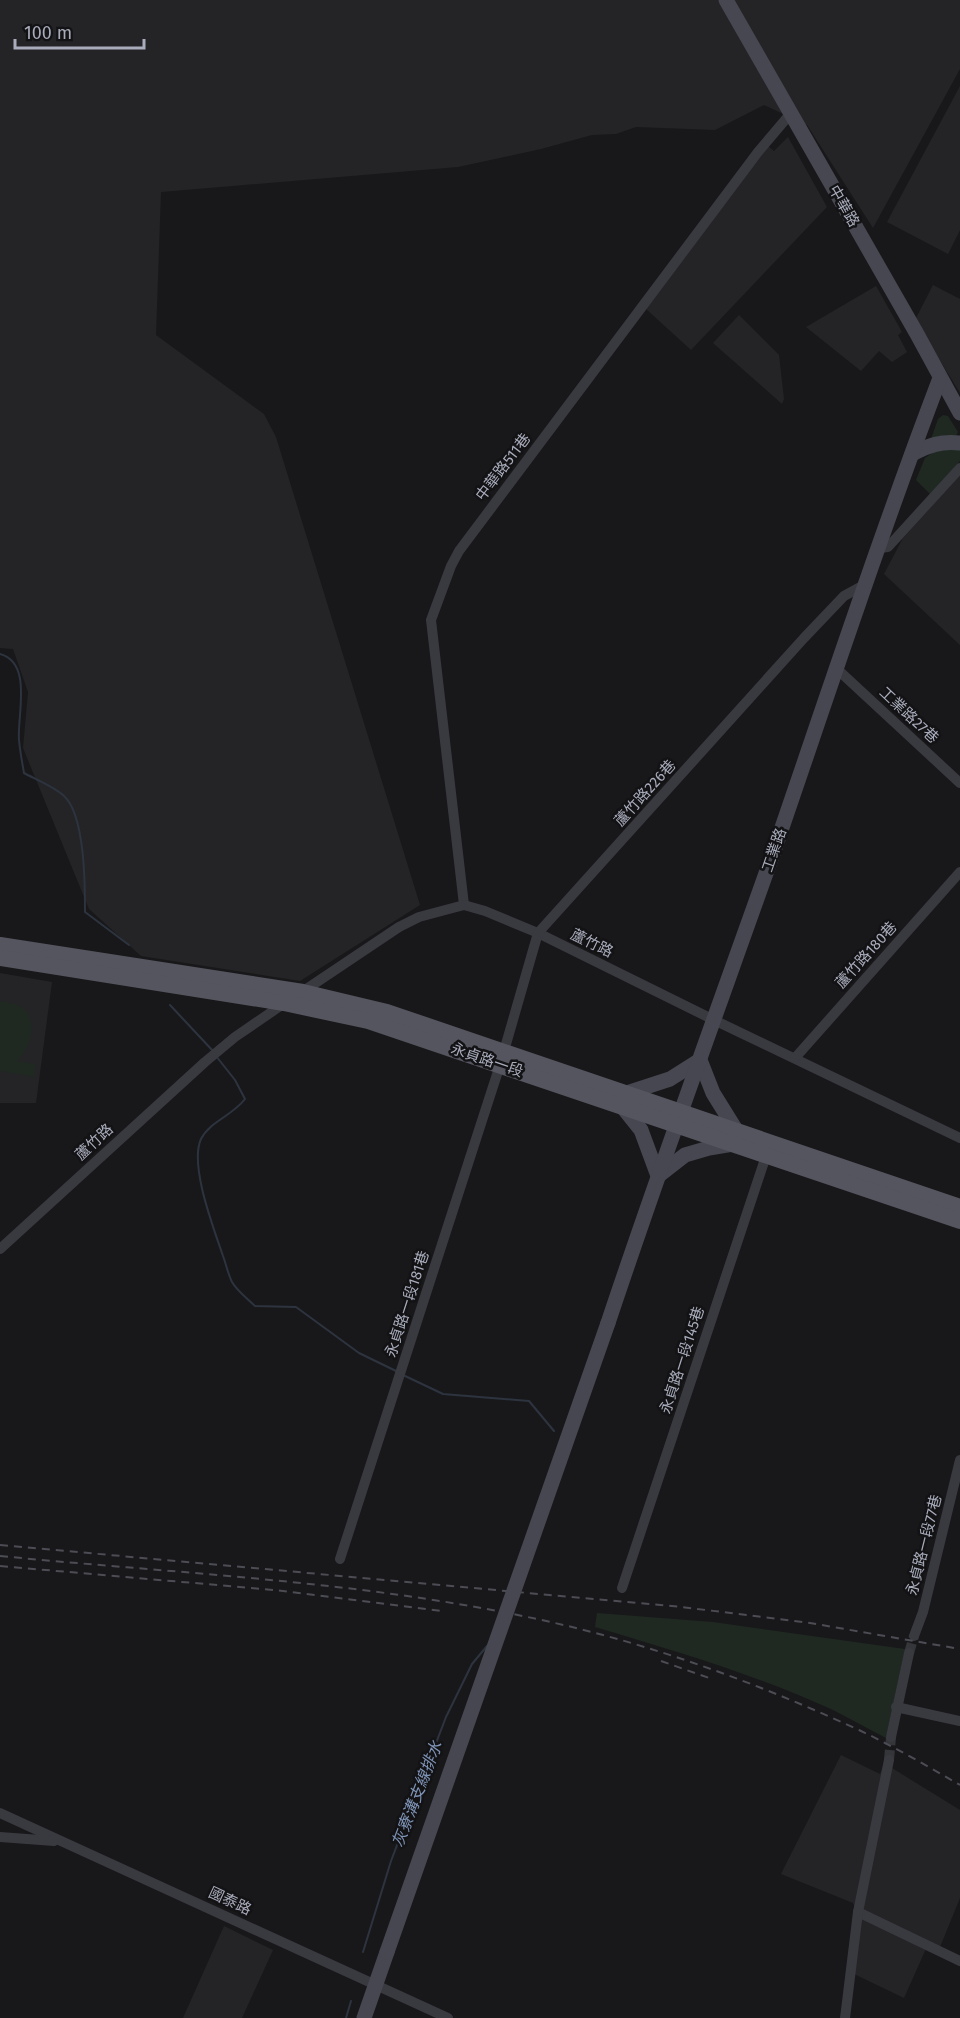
<svg xmlns="http://www.w3.org/2000/svg" width="960" height="2018" font-family="'Fira Sans','Noto Sans TC',sans-serif">
<style>
.built{fill:#242427}
.green{fill:#1f2922}
.lines{fill:none;stroke-linecap:round;stroke-linejoin:round}
.stream{stroke:#2d343f;stroke-width:2}
.street-tunnel{stroke:#35363a;stroke-width:10;stroke-dasharray:10 5;stroke-linecap:butt}
.street{stroke:#393940;stroke-width:10}
.secondary{stroke:#464750;stroke-width:15}
.primary{stroke:#54555f;stroke-width:16}
.rail{stroke:#4c4c55;stroke-width:2;stroke-dasharray:8 6;stroke-linecap:butt}
.secondary-bridge{stroke:#464750;stroke-width:15}
.labels{text-anchor:middle;dominant-baseline:central;stroke-width:5;stroke-linejoin:round;paint-order:stroke}
.street-label{font-size:15px;fill:#a9acbb;stroke:#131315}
.water-label{font-size:16px;font-style:italic;fill:#7f94b7;stroke:#131315}
</style>
<rect width="100%" height="100%" fill="#18181a"/>
<g class="built">
<polygon points="0,0 960,0 960,69 873,228 807,125 764,105 715,130 636,127 616,134 592,135 541,149 458,167 161,192 156,335 264,414 276,437 420,905 300,981 141,956 89,909 23,748 28,692 13,649 0,648"/>
<polygon points="960,86 960,230 948,254 887,222"/>
<polygon points="788,137 827,207 691,350 646,309 768,146 774,151"/>
<polygon points="933,285 960,299 960,393 915,320"/>
<polygon points="876,286 902,332 898,335 907,352 892,362 879,351 861,371 806,327"/>
<polygon points="739,315 779,355 784,399 782,404 713,343"/>
<polygon points="960,474 960,645 884,574 903,538"/>
<polygon points="0,973 52,982 36,1103 0,1103"/>
<polygon points="841,1755 880,1774 883,1766 892,1768 960,1810 960,1898 940,1947 929,1942 904,1998 854,1974 861,1919 853,1903 781,1874"/>
<polygon points="224,1926 273,1950 242,2018 183,2018"/>
</g>
<g class="green">
<polygon points="943,415 948,416 958,432 955,438 931,439 938,419"/>
<polygon points="941,447 960,447 960,461 930,494 916,480 925,458"/>
<path d="M0,1001C5,1002 10,1003 15,1004C41,1013 33,1046 17,1061L36,1064L34,1077L0,1071Z"/>
<path d="M597,1613L713,1622L905,1649L886,1738C868,1729 851,1719 833,1710C757,1675 675,1651 595,1627Z"/>
</g>
<g class="lines">
<g class="stream">
<path d="M0,654C33,663 17,715 19,740C20,751 22,762 24,773C35,779 55,787 64,796C85,815 85,885 85,912L129,945"/>
<polyline points="170,1005 213,1051"/>
<path d="M216,1056L235,1080L245,1099C232,1116 209,1122 201,1139C189,1165 214,1229 223,1256C226,1264 228,1274 232,1282C237,1291 248,1299 255,1306L296,1307L359,1353L396,1371"/>
<polyline points="403,1375 443,1394 529,1401 554,1431"/>
<polyline points="363,1952 391,1861 446,1717 472,1664 487,1646"/>
<polyline points="346,2018 351,2001"/>
</g>
<g class="street-tunnel">
<polyline points="909,1653 914,1636"/>
<polyline points="889,1760 891,1737"/>
</g>
<g class="street">
<polyline points="879,548 888,547 960,468"/>
<polyline points="837,669 960,783"/>
<polyline points="464,905 431,620 451,566 459,551 758,152 791,113"/>
<polyline points="302,992 399,927 419,917 464,905 485,911 538,933 714,1020 960,1138"/>
<polyline points="795,1058 960,872"/>
<polyline points="0,1249 205,1062 235,1037 286,1002"/>
<polyline points="340,1559 500,1065 538,933 804,638 844,596 866,584"/>
<polyline points="622,1588 768,1150"/>
<polyline points="914,1636 923,1612 960,1460"/>
<polyline points="896,1707 960,1721"/>
<polyline points="891,1737 909,1653"/>
<polyline points="0,1813 448,2018"/>
<polyline points="0,1837 54,1841"/>
<polyline points="858,1912 960,1961"/>
<polyline points="845,2018 858,1912 889,1760"/>
</g>
<g class="secondary">
<polyline points="726,0 917,334 960,413"/>
<path d="M912,454C929,445 941,441 960,443"/>
<polyline points="627,1093 670,1079 700,1060 713,1093 736,1130"/>
<polyline points="621,1105 641,1130 658,1176 685,1155 709,1148 733,1144"/>
<path d="M608,1323C661,1164 719,1006 775,848C829,691 881,533 940,378"/>
<polyline points="364,2018 387,1952"/>
</g>
<g class="primary">
<polyline points="0,945 303,992 387,1012 960,1207"/>
<polyline points="0,958 284,1003 368,1021 960,1221"/>
</g>
<g class="rail">
<polyline points="0,1545 682,1607 810,1623 960,1649"/>
<path d="M0,1556C193,1575 388,1582 576,1628C673,1652 768,1688 859,1730C893,1746 927,1766 960,1785"/>
<polyline points="0,1566 274,1590 442,1611"/>
<polyline points="661,1661 712,1679"/>
</g>
<polyline class="secondary-bridge" points="387,1952 608,1323"/>
</g>
<g class="labels">
<g class="street-label">
<text transform="translate(844 206) rotate(60)">中華路</text>
<text transform="translate(503 467) rotate(-53)">中華路511巷</text>
<text transform="translate(909 715) rotate(43)">工業路27巷</text>
<text transform="translate(645 793) rotate(-48)">蘆竹路226巷</text>
<text transform="translate(774 850) rotate(-71)">工業路</text>
<text transform="translate(592 943) rotate(26)">蘆竹路</text>
<text transform="translate(866 955) rotate(-48)">蘆竹路180巷</text>
<text transform="translate(487 1060) rotate(19)">永貞路一段</text>
<text transform="translate(94 1142) rotate(-43)">蘆竹路</text>
<text transform="translate(407 1304) rotate(-72)">永貞路一段181巷</text>
<text transform="translate(682 1360) rotate(-72)">永貞路一段145巷</text>
<text transform="translate(924 1545) rotate(-76)">永貞路一段77巷</text>
<text transform="translate(230 1901) rotate(25)">國泰路</text>
</g>
<g class="water-label">
<text transform="translate(417 1794) rotate(-69)">灰寮溝支線排水</text>
</g>
</g>
<path d="M15 39v9h129v-9" fill="none" stroke="#a9acbb" stroke-width="3"/>
<text x="24" y="39" font-size="18" fill="#a9acbb" stroke="#131315" stroke-width="4.5" paint-order="stroke">100 m</text>
</svg>
